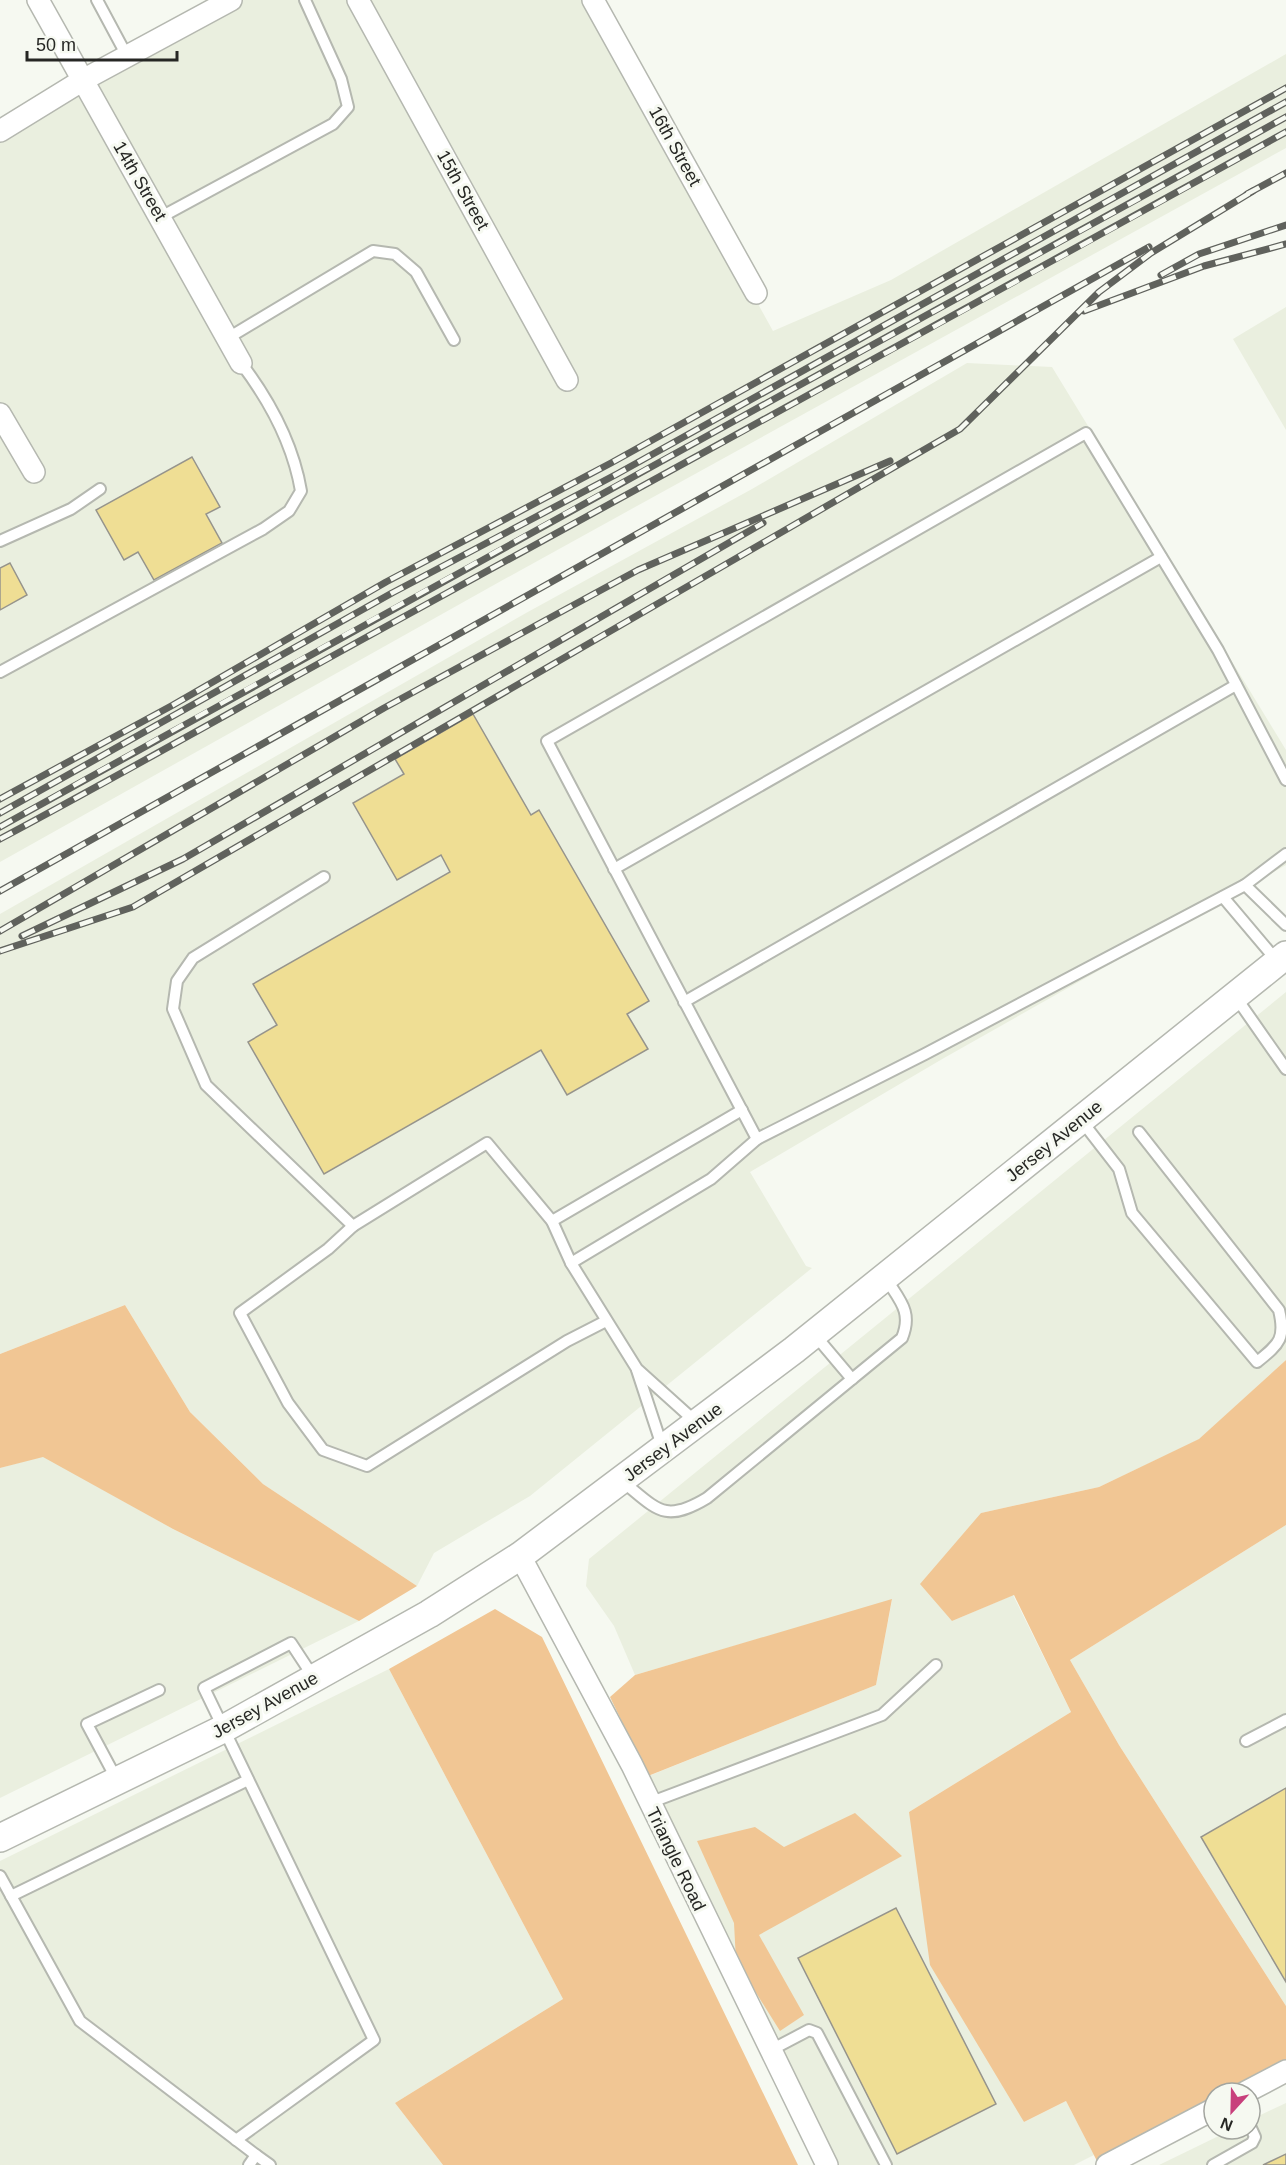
<svg xmlns="http://www.w3.org/2000/svg" width="1286" height="2165" font-family="Helvetica,sans-serif">
<style>
.built{fill:#eaefdf}
.green{fill:#f1c694}
.building{fill:#efde94;stroke:#96948c;stroke-width:1.5}
.lines{fill:none;stroke-linecap:round;stroke-linejoin:round}
.service-casing{stroke:#b5b8b0;stroke-width:14}
.minor-casing{stroke:#b5b8b0;stroke-width:24}
.tertiary-casing{stroke:#b5b8b0;stroke-width:30}
.service{stroke:#fff;stroke-width:10}
.minor{stroke:#fff;stroke-width:21}
.tertiary{stroke:#fff;stroke-width:27}
.rail-casing{stroke:#60625d;stroke-width:7}
.rail{stroke:#f6f9f1;stroke-width:4.5;stroke-dasharray:14;stroke-linecap:butt}
.labels{text-anchor:middle;dominant-baseline:central;stroke-width:6;stroke-linejoin:round;paint-order:stroke}
.street-label{font-size:18px;fill:#262724;stroke:#f6f9f1}
</style>
<rect width="100%" height="100%" fill="#f6f9f1"/>
<g class="built">
<polygon points="225,0 589,0 773,331 891,280 1286,54 1286,148 501,581 0,862 0,135"/>
<polygon points="1286,307 1286,430 1233,339"/>
<polygon points="967,363 1052,367 1286,750 1286,865 944,1058 750,1172 806,1266 812,1268 530,1496 434,1553 417,1586 263,1484 190,1412 125,1305 0,1354 0,914 526,613 752,489"/>
<polygon points="1286,992 1286,1360 1200,1439 1099,1487 981,1513 952,1621 1013,1595 1071,1712 909,1812 1024,2122 1066,2101 1094,2155 1074,2165 831,2165 631,1783 876,1685 892,1600 635,1675 614,1626 586,1586 589,1559"/>
<polygon points="43,1456 173,1529 359,1621 0,1798 0,1468"/>
<polygon points="1286,1525 1286,2006 1119,1745 1070,1660"/>
<polygon points="389,1669 563,1999 395,2103 443,2165 0,2165 0,1861"/>
<polygon points="1286,2103 1286,2165 1159,2165 1233,2129 1250,2129 1250,2120"/>
</g>
<g class="green">
<polygon points="125,1305 190,1412 263,1484 417,1586 359,1621 173,1529 43,1457 0,1468 0,1354"/>
<polygon points="1286,1360 1286,1525 1070,1660 1119,1745 1286,2006 1286,2064 1231,2093 1214,2093 1214,2102 1098,2163 1066,2101 1024,2122 930,1965 909,1812 1071,1712 1014,1595 952,1621 920,1584 981,1513 1099,1487 1199,1439"/>
<polygon points="892,1599 876,1685 648,1776 610,1697 635,1675"/>
<polygon points="495,1609 542,1637 798,2165 443,2165 395,2103 563,1999 389,1669"/>
<polygon points="855,1813 902,1856 759,1935 804,2015 780,2031 736,1961 734,1923 697,1841 755,1827 784,1847"/>
</g>
<g class="building">
<polygon points="192,457 220,507 206,514 222,543 154,580 138,552 124,560 96,510"/>
<polygon points="10,563 27,595 0,610 0,568"/>
<polygon points="473,714 531,815 539,810 649,1001 627,1014 648,1049 567,1095 541,1050 324,1174 248,1042 277,1025 253,984 450,872 441,855 397,880 353,803 404,774 395,759"/>
<polygon points="1286,1788 1286,1982 1201,1837"/>
<polygon points="896,1908 996,2104 897,2154 798,1958"/>
<polygon points="1286,2154 1286,2165 1263,2165"/>
</g>
<g class="lines">
<defs>
<g id="service">
<polyline points="97,0 127,56"/>
<polyline points="161,217 333,124 348,107 341,79 305,0"/>
<polyline points="228,338 373,251 395,254 416,272 454,340"/>
<polyline points="0,541 71,509 100,489"/>
<path d="M0,672L263,529L289,511L301,491C293,444 269,400 241,363"/>
<polyline points="1286,780 1218,650 1086,433 547,741 757,1139 925,1054 1245,885 1286,854"/>
<polyline points="614,869 1161,557"/>
<polyline points="324,877 193,958 177,981 173,1009 206,1085 353,1226 487,1143 552,1221 571,1263 637,1369 697,1423"/>
<polyline points="1245,885 1286,925"/>
<polyline points="1223,897 1277,961"/>
<polyline points="1235,996 1286,1069"/>
<polyline points="684,1002 1236,685"/>
<path d="M1081,1120L1119,1169L1132,1213L1257,1362C1279,1344 1286,1339 1279,1310L1139,1132"/>
<polyline points="552,1221 742,1110"/>
<polyline points="353,1226 328,1249 240,1313 288,1403 323,1450 367,1466 567,1341 606,1321"/>
<polyline points="571,1263 711,1179 757,1139"/>
<polyline points="814,1334 852,1379"/>
<polyline points="637,1370 663,1449"/>
<path d="M622,1481C657,1509 664,1524 707,1498L902,1338C913,1311 899,1300 885,1277"/>
<polyline points="1246,1741 1286,1720"/>
<polyline points="117,1780 87,1724 159,1690"/>
<polyline points="649,1803 882,1715 936,1665"/>
<polyline points="0,1876 80,2021 256,2155 249,2165"/>
<polyline points="11,1896 248,1780"/>
<polyline points="771,2050 809,2030 817,2033 886,2165"/>
<polyline points="236,2140 374,2040 204,1688 291,1643 314,1678"/>
<polyline points="256,2155 270,2165"/>
<polyline points="1213,2165 1252,2143 1255,2137 1250,2126"/>
</g>
<g id="minor">
<polyline points="38,0 241,363"/>
<polyline points="358,0 567,380"/>
<polyline points="593,0 756,293"/>
<polyline points="0,131 83,80 231,0"/>
<polyline points="0,414 34,472"/>
<polyline points="520,1556 632,1765 827,2165"/>
<polyline points="1244,2093 1286,2071"/>
<polyline points="1107,2165 1214,2109"/>
</g>
<polyline id="tertiary" points="0,1838 223,1729 429,1614 520,1556 794,1350 1286,955"/>
</defs>
<use href="#service" class="service-casing"/>
<use href="#minor" class="minor-casing"/>
<use href="#tertiary" class="tertiary-casing"/>
<use href="#service" class="service"/>
<use href="#minor" class="minor"/>
<use href="#tertiary" class="tertiary"/>
<defs>
<g id="rail">
<polyline points="1247,194 1286,173"/>
<polyline points="1161,275 1199,254 1286,225"/>
<polyline points="1084,311 1204,266 1286,244"/>
<polyline points="0,799 173,705 386,582 611,463 1286,88"/>
<polyline points="0,813 392,593 617,474 1286,102"/>
<path d="M0,827C427,587 858,355 1286,117"/>
<path d="M0,839C137,766 271,689 407,615C700,454 994,295 1286,132"/>
<polyline points="0,891 1149,247"/>
<polyline points="0,931 384,708 638,570 890,461"/>
<polyline points="22,936 183,859 763,523"/>
<polyline points="0,951 133,907 960,429 1099,292 1151,253 1253,191"/>
</g>
</defs>
<use href="#rail" class="rail-casing"/>
<use href="#rail" class="rail"/>
</g>
<g class="labels">
<g class="street-label">
<text transform="translate(675 146) rotate(61)">16th Street</text>
<text transform="translate(140 181) rotate(60)">14th Street</text>
<text transform="translate(463 190) rotate(61)">15th Street</text>
<text transform="translate(1054 1141) rotate(-39)">Jersey Avenue</text>
<text transform="translate(673 1442) rotate(-37)">Jersey Avenue</text>
<text transform="translate(265 1705) rotate(-29)">Jersey Avenue</text>
<text transform="translate(676 1859) rotate(64)">Triangle Road</text>
</g>
</g>
<g transform="translate(1232 2111) rotate(202)"><circle r="28" fill="#f6f9f1" stroke="#a3a59f" stroke-width="1.5"/>
<path d="M0-4.5L10 22L0 15L-10 22Z" fill="#c8407c"/>
<text y="-9" font-size="16" font-weight="bold" text-anchor="middle" fill="#262724">N</text>
</g>
<path d="M27 51v9h150v-9" fill="none" stroke="#262724" stroke-width="3"/>
<text x="36" y="51" font-size="18" fill="#262724" stroke="#f6f9f1" stroke-width="4.5" paint-order="stroke">50 m</text>
</svg>
